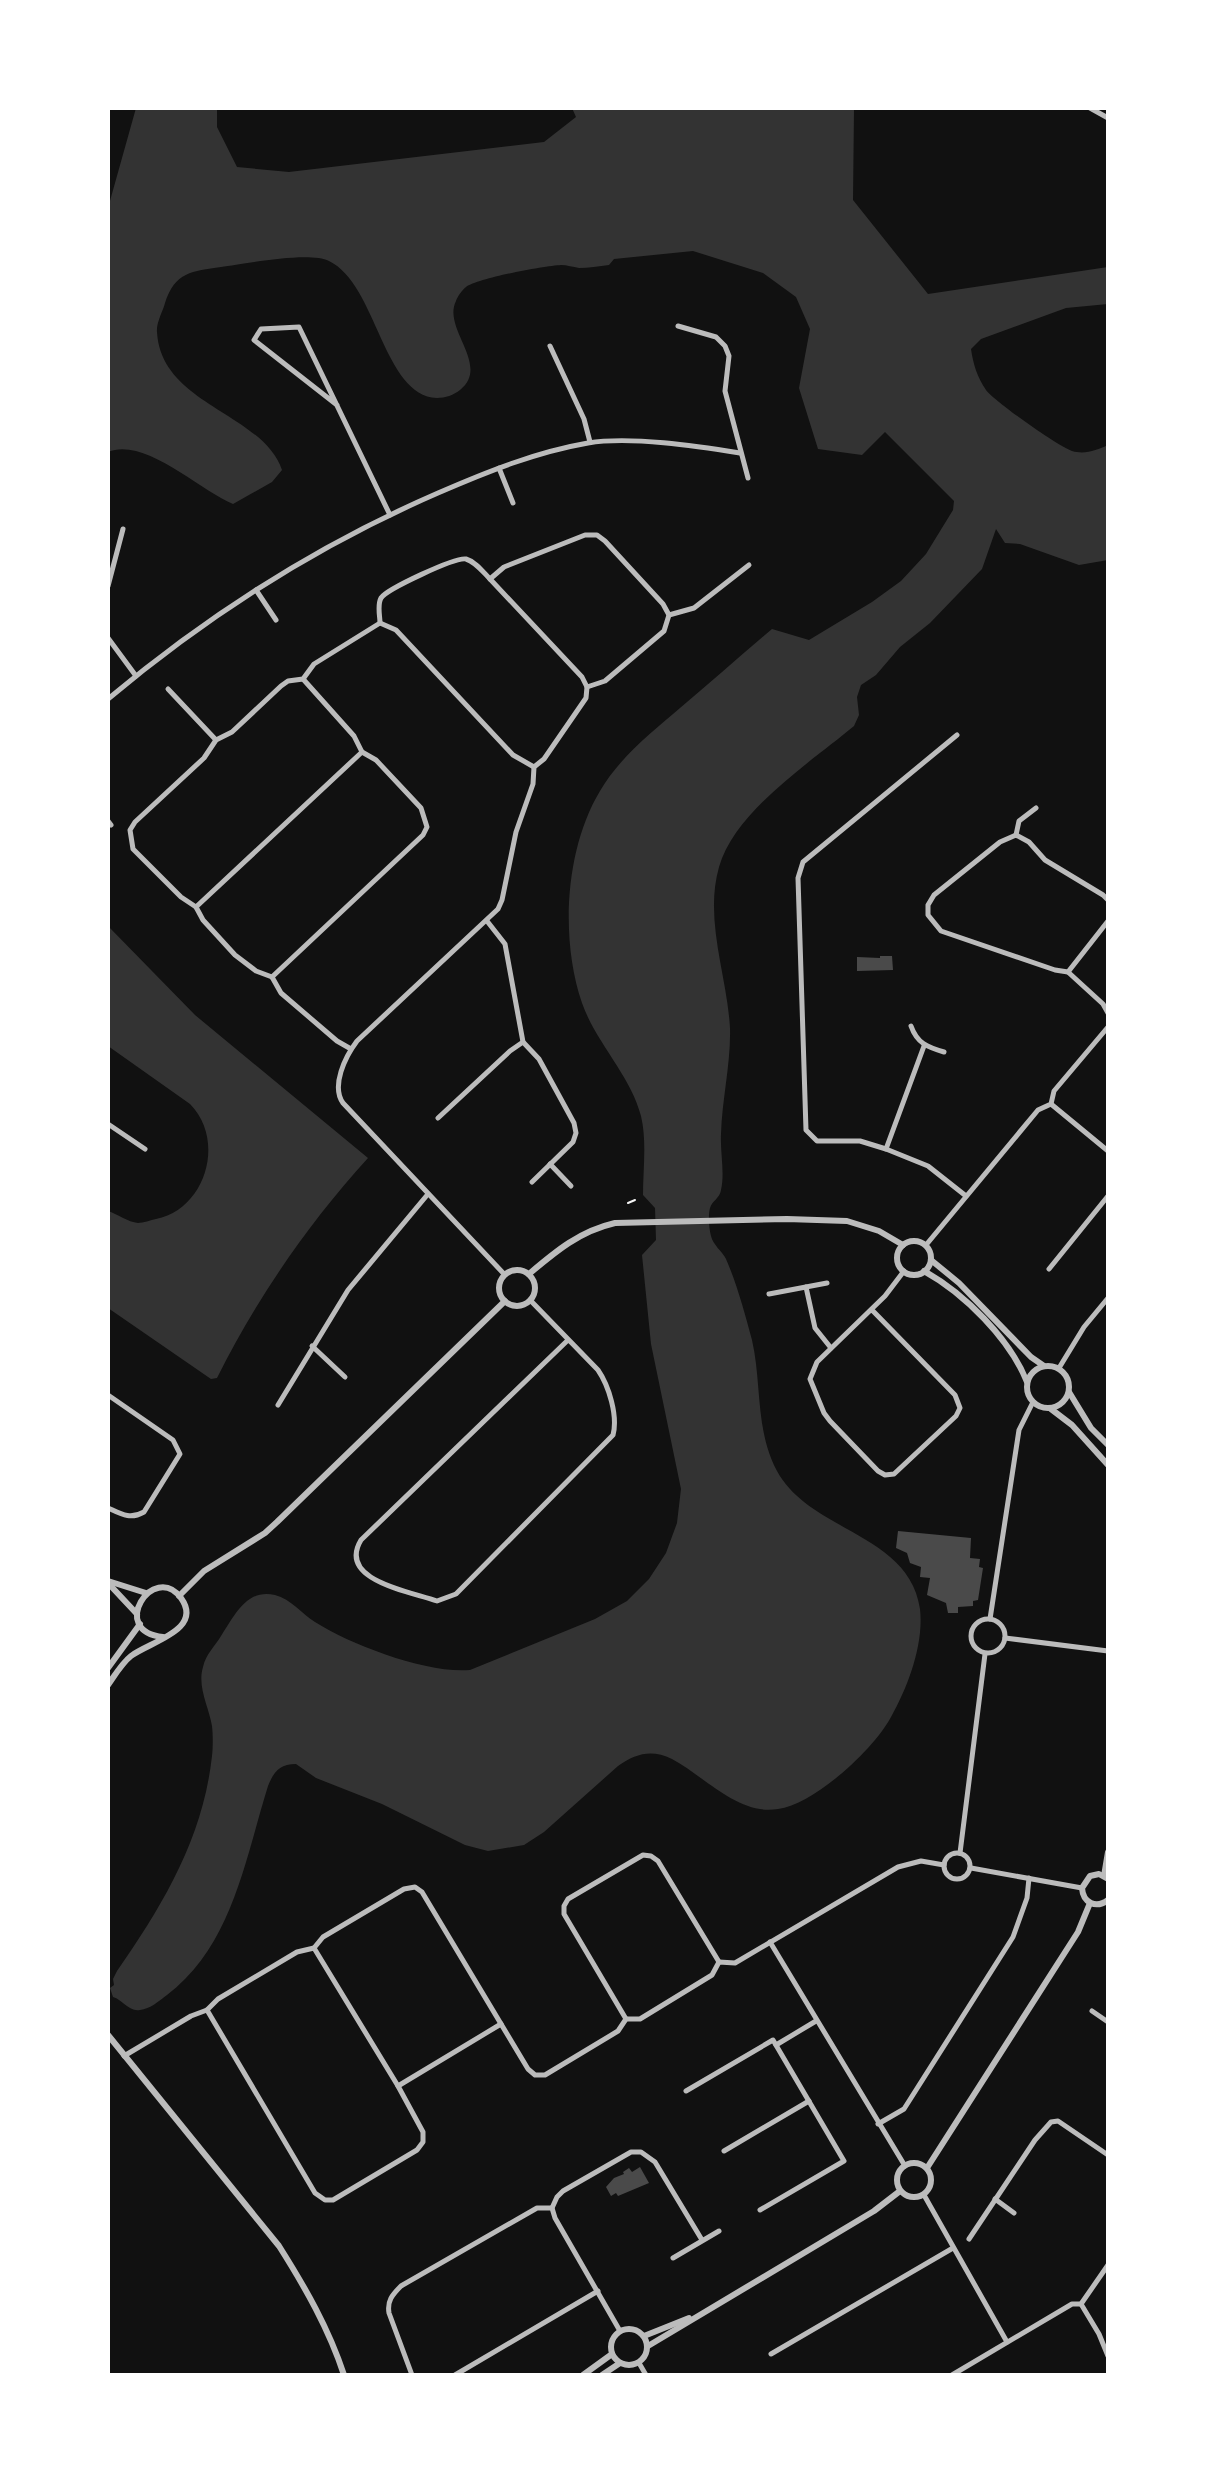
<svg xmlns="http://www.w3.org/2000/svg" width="1216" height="2483" font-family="'Roboto Condensed',sans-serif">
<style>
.water{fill:#333}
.building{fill:#4a4a4a}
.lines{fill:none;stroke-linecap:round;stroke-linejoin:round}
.path{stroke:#f5f5f5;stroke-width:2}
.minor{stroke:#bcbcbc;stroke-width:5}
.tertiary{stroke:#bcbcbc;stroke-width:6}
</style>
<rect width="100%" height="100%" fill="#111"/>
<g class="water">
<path d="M136,108H217V127L237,167L289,172L544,142L576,117L572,108H854L853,200L928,294L1108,267V304L1066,308L981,339L971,349C973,363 977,377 986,390C994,401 1059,447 1072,451C1085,455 1097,450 1108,445V560L1079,565L1020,544L1005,543L996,529L982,569L930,623L900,647L876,675L861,685L857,697L859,715L854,726C811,762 735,811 719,867C704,920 727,975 730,1028C731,1063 722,1099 721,1134C720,1152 725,1173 721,1190C720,1198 712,1201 710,1208C708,1215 709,1229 711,1236C713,1245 722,1251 726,1259C737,1284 745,1314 752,1340C762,1384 755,1430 777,1471C810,1532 909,1533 920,1609C924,1644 908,1687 891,1717C874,1749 815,1804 778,1809C739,1816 704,1776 672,1759C652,1749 636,1753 618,1766L544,1832L524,1845L488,1851L465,1845L382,1804L316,1778L296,1764C280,1764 274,1771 268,1786C245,1860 232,1946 167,1995C159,2001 150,2009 140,2010C129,2012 123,2000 113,1997L110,1988L114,1985L113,1979L117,1971C163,1905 203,1838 212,1756C213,1747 213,1735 212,1726C209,1707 197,1687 203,1667C206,1654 215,1646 221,1636C234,1617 246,1588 275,1595C291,1599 302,1614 315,1622C351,1645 428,1674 470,1670L595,1619L627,1601L649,1579L666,1553L677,1523L681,1489L651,1344L642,1255L656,1240L655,1208L643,1195C643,1170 647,1141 641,1116C631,1076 596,1043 582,1003C560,939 565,849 600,791C619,758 652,732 680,708C711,682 741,655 772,629L809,640L872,602L901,581L926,554L953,510L954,501L885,432L862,455L818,449L799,388L810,329L796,297L763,273L693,251L614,259L609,265C599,266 588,268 579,268C573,267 567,265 561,265C544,266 478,278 466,287C463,289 457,297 456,301C442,329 491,365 460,390C454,395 445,398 437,398C383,396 377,284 329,261C309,251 244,264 221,267C192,271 175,272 165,303C163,311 156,323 157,332C161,405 263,413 282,470L272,482L233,504C199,490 145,437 108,452V208Z"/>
<path d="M108,926L195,1015L368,1158C308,1224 257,1298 217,1378L211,1379L108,1308V1211C117,1214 128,1222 138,1223C143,1223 151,1220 156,1219C206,1209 226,1140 190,1104L108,1046Z"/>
</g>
<g class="building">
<polygon points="880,956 892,956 893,970 857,971 857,957 880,958"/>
<polygon points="898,1531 971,1538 970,1558 980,1559 979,1567 983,1568 978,1600 973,1601 973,1606 958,1607 958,1613 948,1613 946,1603 927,1595 930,1578 920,1577 921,1567 910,1563 907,1553 896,1548"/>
<polygon points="640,2167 649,2183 618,2196 616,2193 611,2196 606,2187 614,2178 624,2174 623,2172 629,2168 632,2172"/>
</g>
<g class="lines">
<polyline class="path" points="628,1203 635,1200"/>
<g class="minor">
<polyline points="1090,108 1108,118"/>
<polyline points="678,326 716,337 725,346 729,356 725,391 748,478"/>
<polyline points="550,346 584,419 590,442"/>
<polyline points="337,405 254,340 261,329 299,327 390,515"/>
<polyline points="499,468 513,503"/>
<polyline points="490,579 504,567 585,535 597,535 605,541 663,604 669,615 664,631 605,681 587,687"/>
<polyline points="108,586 123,529"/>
<polyline points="256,590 276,620"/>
<polyline points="669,615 694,608 749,565"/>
<path d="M380,623C380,616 377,605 381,598C387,589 455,557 466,559C476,562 483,572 490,579L582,677L587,687L586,698L544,759L534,767L533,784L516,832L502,900L498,909L357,1041C345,1057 331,1086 343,1103L505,1275"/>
<polyline points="108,638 136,676"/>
<polyline points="168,689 216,740"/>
<path d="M108,699C208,615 318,545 438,493C486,472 536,452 588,443C630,436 697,446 740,453"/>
<polyline points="957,735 803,862 798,878 806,1130 817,1141 860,1141 886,1149 928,1166 966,1196"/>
<polyline points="108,821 111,825"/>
<polyline points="1016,835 1019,821 1036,808"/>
<polyline points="1108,900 1103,895 1045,860 1029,842 1016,835 1000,842 934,895 928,905 928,915 941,931 1055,970 1068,972 1103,1004 1108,1013"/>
<polyline points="196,907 362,752"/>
<polyline points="487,921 505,944 523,1042 539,1059 574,1123 576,1133 573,1142 532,1182"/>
<polyline points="1068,972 1108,921"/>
<polyline points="272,977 423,835 427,827 421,808 376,760 362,752 354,736 303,679"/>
<path d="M911,1026C917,1043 927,1047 944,1052"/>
<polyline points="351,1049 337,1041 281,993 272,977 256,971 235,955 203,920 196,907 181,897 133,849 130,830 135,822 204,758 216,740 232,732 281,686 288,681 303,679 314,664 380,623 396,630 513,755 534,767"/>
<polyline points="1051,1104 1108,1151"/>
<polyline points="438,1118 510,1051 523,1042"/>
<polyline points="108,1124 145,1149"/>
<polyline points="886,1149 924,1046"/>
<polyline points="550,1164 571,1186"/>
<polyline points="926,1245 1038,1110 1051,1104 1054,1091 1108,1027"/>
<polyline points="1049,1269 1108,1196"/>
<polyline points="806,1287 815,1328 831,1348"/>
<polyline points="769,1294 827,1283"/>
<path d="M530,1300L598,1370C609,1386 618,1416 613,1435L456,1594L437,1601C408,1591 337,1580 361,1540L568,1340"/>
<polyline points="872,1310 955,1395 960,1408 956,1416 894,1474 885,1475 878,1471 830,1421 824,1413 810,1379 817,1362 885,1296 904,1271"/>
<polyline points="312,1346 345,1377"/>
<polyline points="1059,1368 1084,1327 1108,1298"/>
<path d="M108,1395L173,1440L180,1454L144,1512C130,1520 121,1514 108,1508"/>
<polyline points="278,1405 348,1290 428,1194"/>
<circle cx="988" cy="1636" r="17"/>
<polyline points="990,1619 1019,1430 1033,1402"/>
<polyline points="1005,1638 1108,1651"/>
<circle cx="957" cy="1866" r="13"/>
<polyline points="960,1853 985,1654"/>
<polyline points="971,1868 1082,1888"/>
<polyline points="770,1942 905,2166"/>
<polyline points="207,2010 315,2193 325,2200 333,2200 417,2150 423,2142 423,2132 398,2086 314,1948"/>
<polyline points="1092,2011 1108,2022"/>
<polyline points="626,2019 564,1914 564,1906 568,1899 643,1855 651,1856 658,1861 719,1962"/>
<polyline points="776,2045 816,2021"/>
<polyline points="124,2056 191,2016 207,2010 218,1999 297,1952 314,1948 323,1937 404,1889 415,1887 422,1892 528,2069 535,2075 545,2075 618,2031 626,2019 640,2019 712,1975 719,1962 735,1963 898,1867 921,1861 944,1865"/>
<polyline points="398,2086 501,2024"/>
<polyline points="686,2091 773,2040 844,2161 760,2210"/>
<polyline points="878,2124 904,2109 1013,1937 1027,1898 1029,1878"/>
<polyline points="724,2151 809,2101"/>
<polyline points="924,2195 1007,2342"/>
<polyline points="995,2199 1014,2213"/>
<polyline points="552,2208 557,2197 563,2191 631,2152 641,2152 655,2162 702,2240"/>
<polyline points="969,2239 1035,2140 1051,2122 1058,2121 1108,2155"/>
<polyline points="673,2258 719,2231"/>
<polyline points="1081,2304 1099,2334 1108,2356"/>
<polyline points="771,2354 953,2248"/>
<polyline points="639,2363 646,2375"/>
<path d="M412,2375L389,2313C387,2301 392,2295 401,2286L537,2208H552L555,2218L620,2331"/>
<polyline points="455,2375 598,2291"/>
<polyline points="952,2375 1072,2304 1081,2304 1108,2265"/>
</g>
<g class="tertiary">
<circle cx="914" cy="1258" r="17"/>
<polyline points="931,1260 959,1283 1031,1357 1044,1366"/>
<circle cx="517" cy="1288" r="18"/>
<path d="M924,1271C964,1293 1010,1339 1027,1382"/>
<path d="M529,1274C556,1251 580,1231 615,1223L787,1219L847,1221L879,1231L903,1245"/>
<circle cx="1048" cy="1387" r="21"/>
<polyline points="1069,1392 1091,1428 1108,1445"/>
<polyline points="1051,1409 1072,1425 1108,1465"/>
<polyline points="108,1581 146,1593"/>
<polyline points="108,1583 137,1614"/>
<polyline points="179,1596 204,1571 265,1533 277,1522 505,1301"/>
<polyline points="108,1668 140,1624"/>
<path d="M108,1685C115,1675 122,1663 131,1656C149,1642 204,1630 181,1598C153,1561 108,1632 163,1637"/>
<polyline points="1104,1876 1108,1852"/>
<path d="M1108,1879L1099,1874L1090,1876L1082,1888C1083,1903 1096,1909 1108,1900"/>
<path d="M108,2035L279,2246C305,2287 329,2329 344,2375"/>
<circle cx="914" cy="2180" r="17"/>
<polyline points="927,2168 1078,1932 1090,1903"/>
<circle cx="629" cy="2347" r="18"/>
<polyline points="644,2336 689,2318"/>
<polyline points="648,2346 874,2211 900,2191"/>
<polyline points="583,2375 612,2354"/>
<polyline points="602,2375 620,2363"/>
</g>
</g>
<rect width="1216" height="2483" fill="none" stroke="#ffffff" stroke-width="220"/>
</svg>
